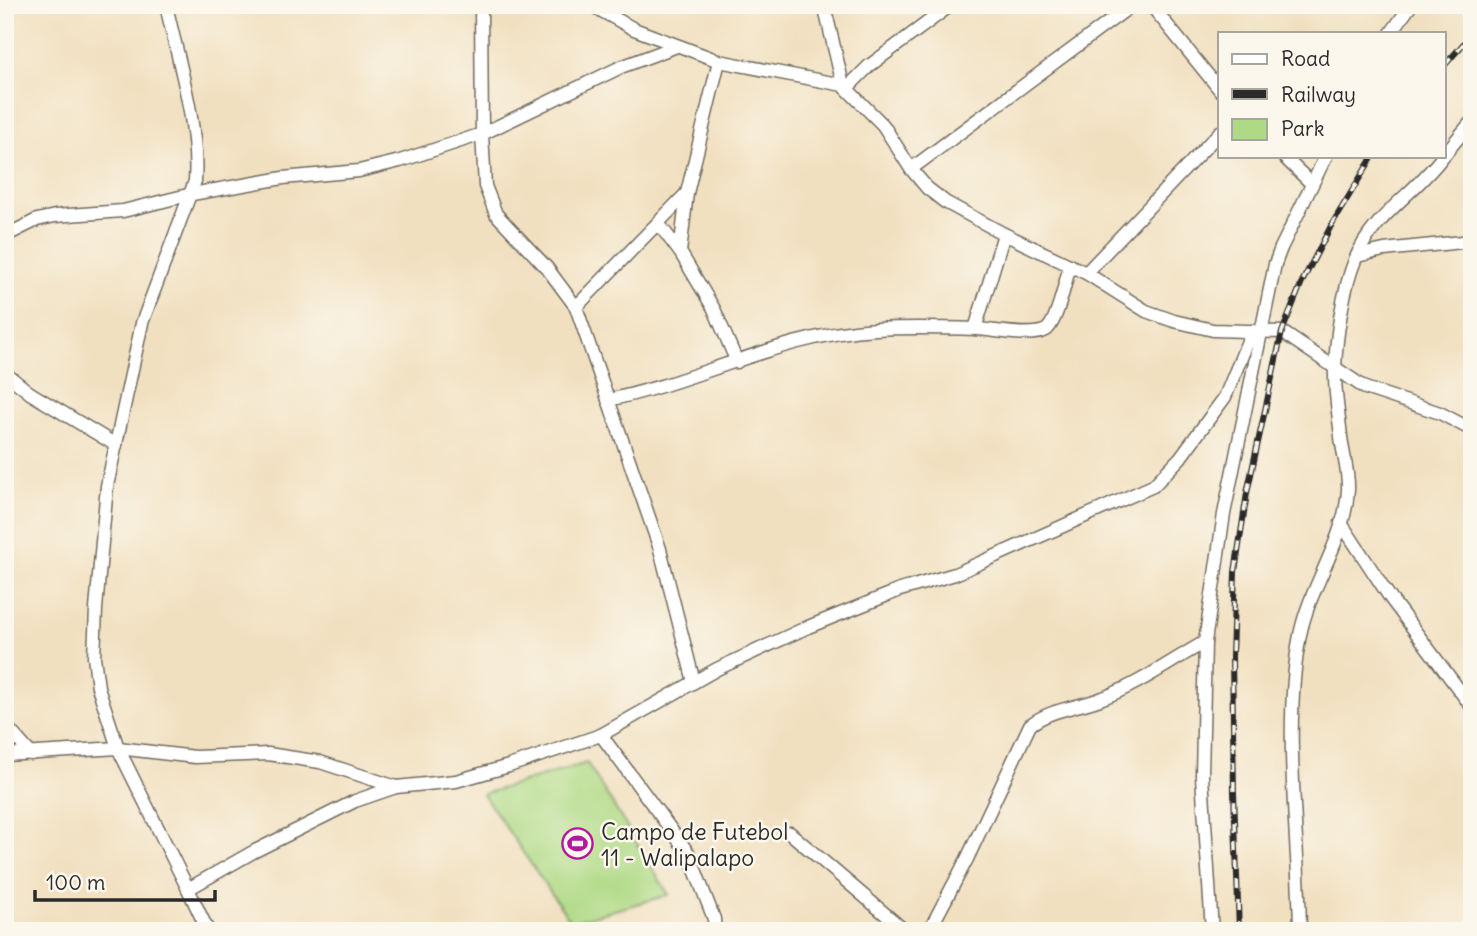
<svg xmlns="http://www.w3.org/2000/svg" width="1477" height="936" font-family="Delius,sans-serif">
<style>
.green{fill:#afda85;stroke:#6d8258;stroke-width:2}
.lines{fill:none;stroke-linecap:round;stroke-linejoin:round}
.minor-casing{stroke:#706a5f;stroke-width:15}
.minor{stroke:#fff;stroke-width:12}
.rail-casing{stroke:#2b2b2b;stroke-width:6}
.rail{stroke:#fbf7ec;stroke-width:3.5;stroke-dasharray:10;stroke-linecap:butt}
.labels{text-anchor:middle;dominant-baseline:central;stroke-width:5;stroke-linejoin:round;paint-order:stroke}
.poi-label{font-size:23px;fill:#2b2b2b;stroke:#fbf7ec;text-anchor:start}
</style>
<rect width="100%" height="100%" fill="#fbf7ec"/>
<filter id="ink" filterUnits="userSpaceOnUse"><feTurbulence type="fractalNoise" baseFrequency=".0143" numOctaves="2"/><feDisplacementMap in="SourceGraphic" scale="14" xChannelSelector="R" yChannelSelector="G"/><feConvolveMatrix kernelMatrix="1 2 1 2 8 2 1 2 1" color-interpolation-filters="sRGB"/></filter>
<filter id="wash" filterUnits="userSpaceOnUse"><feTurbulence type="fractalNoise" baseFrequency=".00686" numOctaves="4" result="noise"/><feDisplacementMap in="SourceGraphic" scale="28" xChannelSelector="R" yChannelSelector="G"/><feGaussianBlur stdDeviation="1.57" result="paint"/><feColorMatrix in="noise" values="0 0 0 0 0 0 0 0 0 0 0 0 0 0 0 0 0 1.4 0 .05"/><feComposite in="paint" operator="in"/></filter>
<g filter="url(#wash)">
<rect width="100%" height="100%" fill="#f1e0c0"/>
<polygon class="green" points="587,763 669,895 571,922 483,794"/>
</g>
<g filter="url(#ink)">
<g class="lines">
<defs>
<g id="minor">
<path d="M166,5C178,60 199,126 195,181L142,323L107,486L96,609L94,657L98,687L118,748L188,889L253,852L355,801L396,787L456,781L509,766L601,735L689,854L714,919L715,931"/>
<polyline points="481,5 482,134 485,186 496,214 547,268 576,307 660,549 694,682"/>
<polyline points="591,5 634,29 719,61 843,85 883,125 911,169 927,188 945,202 1004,234 1086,273 1146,311 1174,321 1213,330 1282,332 1365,388 1440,413 1472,430"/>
<polyline points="824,5 843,85"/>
<polyline points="1151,5 1220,90"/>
<polyline points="1391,33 1411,5"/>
<polyline points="719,61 687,193 680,252 714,309 737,362"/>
<polyline points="847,88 869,66 951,5"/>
<polyline points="1444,155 1472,121"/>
<polyline points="1283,156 1312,184"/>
<polyline points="911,169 1132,5"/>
<polyline points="658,223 680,252"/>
<polyline points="5,236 37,220 55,216 123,211 192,194 283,178 359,171 400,161 482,134 621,67 677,46"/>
<polyline points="1357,256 1384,250 1472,241"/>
<polyline points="1086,273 1220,132"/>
<polyline points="576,307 687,193"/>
<polyline points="975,329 1004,234"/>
<polyline points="5,373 30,393 116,445"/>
<path d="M608,400C699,381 783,334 876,329C909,327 944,328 977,329C994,330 1032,338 1046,330C1057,323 1066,279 1070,265"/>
<polyline points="1341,523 1391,599 1472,707"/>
<polyline points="5,725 31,754"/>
<polyline points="601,735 717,669 808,627 900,590 955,574 1153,486 1180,458 1225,397 1252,331"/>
<polyline points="5,755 118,748 195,757 268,754 320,762 396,787"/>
<polyline points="790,833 905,931"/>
<polyline points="188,889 208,931"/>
<path d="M929,931L967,859L1030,725C1051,709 1076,708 1100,699C1137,686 1171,661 1205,642"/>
<polyline points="1212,931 1202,776 1205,642 1224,514 1275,264 1281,248 1326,156"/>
<path d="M1300,931C1299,836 1282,728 1300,635C1310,585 1345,541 1348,490C1349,473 1343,454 1341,437C1339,415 1334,391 1335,369C1336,336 1343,290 1355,260C1373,215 1416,193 1443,156"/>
</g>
</defs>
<use href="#minor" class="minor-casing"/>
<use href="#minor" class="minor"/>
<defs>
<g id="rail">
<polyline points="1444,66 1472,34"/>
<polyline points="1239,931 1234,793 1232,656 1235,572 1247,493 1282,332 1302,282 1332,224 1373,156"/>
</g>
</defs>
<use href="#rail" class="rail-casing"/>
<use href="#rail" class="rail"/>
</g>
</g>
<defs>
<symbol id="stadium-ring" viewBox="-11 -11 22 22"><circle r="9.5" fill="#fbf7ec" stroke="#b5179e" stroke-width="1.5"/><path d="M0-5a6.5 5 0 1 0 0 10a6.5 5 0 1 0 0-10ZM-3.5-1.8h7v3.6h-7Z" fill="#b5179e"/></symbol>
</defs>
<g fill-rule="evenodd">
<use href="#stadium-ring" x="560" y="826" width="35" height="35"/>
</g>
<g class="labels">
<g class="poi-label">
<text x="601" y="831">Campo de Futebol<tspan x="601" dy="26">11 - Walipalapo</tspan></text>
</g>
</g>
<rect width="1477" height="936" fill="none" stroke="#fbf7ec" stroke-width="28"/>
<rect x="1218" y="32" width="228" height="126" fill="#fbf7ec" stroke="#a8a59f" stroke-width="2"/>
<rect x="1232" y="54" width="35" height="10" fill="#ffffff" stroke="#a8a59f" stroke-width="2"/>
<text x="1281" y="66" font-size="21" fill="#2b2b2b">Road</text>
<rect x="1232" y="89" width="35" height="10" fill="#2b2b2b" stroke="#a8a59f" stroke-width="2"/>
<text x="1281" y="102" font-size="21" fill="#2b2b2b">Railway</text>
<rect x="1232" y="119" width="35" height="21" fill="#afda85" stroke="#a8a59f" stroke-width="2"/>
<text x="1281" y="136" font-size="21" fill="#2b2b2b">Park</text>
<path d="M35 890v10h180v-10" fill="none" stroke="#2b2b2b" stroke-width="3.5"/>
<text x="46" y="890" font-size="21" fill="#2b2b2b" stroke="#fbf7ec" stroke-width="5" paint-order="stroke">100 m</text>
</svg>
